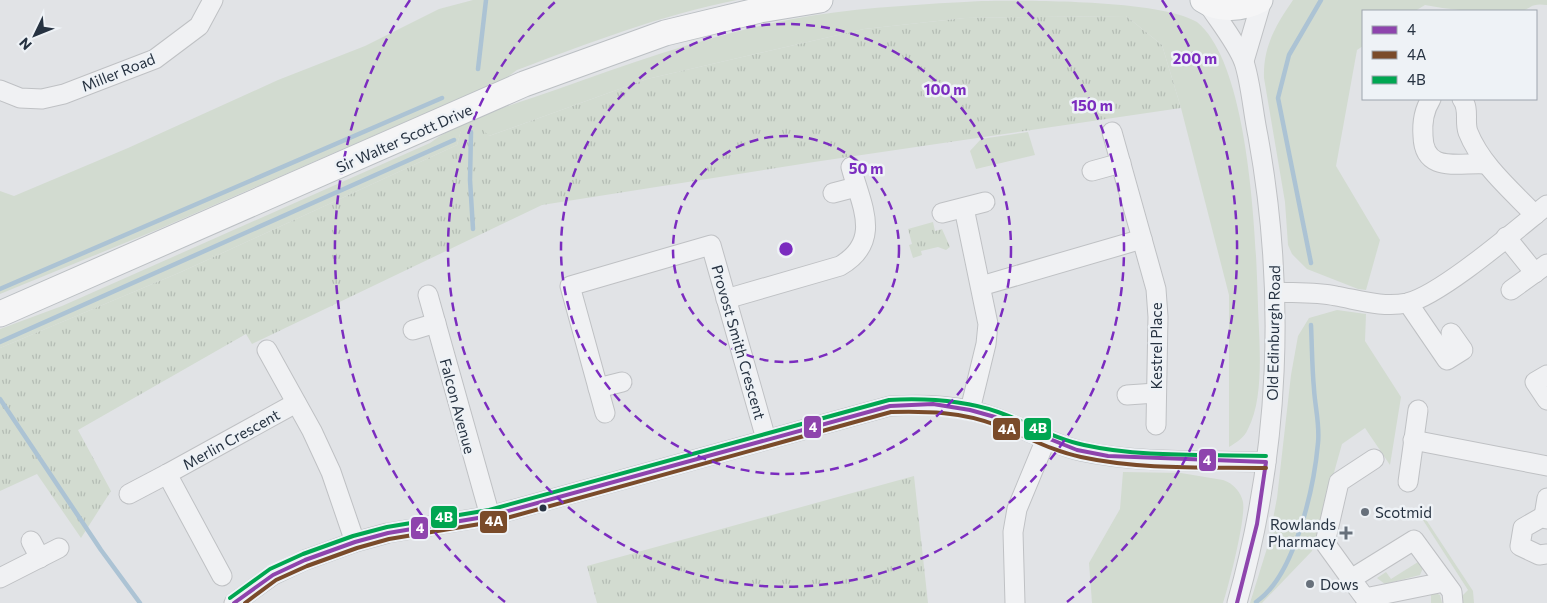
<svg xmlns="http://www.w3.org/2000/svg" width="1547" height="603" font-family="Commissioner,sans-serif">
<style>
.grass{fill:#d2dbd0}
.park{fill:url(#park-tufts)}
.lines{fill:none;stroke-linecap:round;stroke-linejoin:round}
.stream{stroke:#acc3d4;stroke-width:4.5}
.minor-casing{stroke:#bfc1c4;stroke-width:21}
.major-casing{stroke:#bcc0c4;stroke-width:27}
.minor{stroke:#f0f1f3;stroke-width:19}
.major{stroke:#f5f5f6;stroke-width:25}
.bus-1-casing{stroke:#eef2f6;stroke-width:8}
.bus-2-casing{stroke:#eef2f6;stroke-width:8}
.bus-3-casing{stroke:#eef2f6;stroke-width:8}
.bus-1{stroke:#8e44ad;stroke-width:4}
.bus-2{stroke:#7a4b2a;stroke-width:4}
.bus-3{stroke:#00a651;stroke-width:4}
.ring{fill:none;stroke:#7b2cbf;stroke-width:2.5;stroke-dasharray:9 6}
.bus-dot{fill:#263241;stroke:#eef2f6;stroke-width:2}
.poi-dot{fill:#67707b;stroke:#eef2f6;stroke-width:2}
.labels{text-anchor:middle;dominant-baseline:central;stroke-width:5;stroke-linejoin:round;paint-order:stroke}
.street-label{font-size:15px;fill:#263241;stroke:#eef2f6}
.poi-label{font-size:15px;fill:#263241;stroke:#eef2f6;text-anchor:start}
.centre{fill:#7b2cbf;stroke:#eef2f6;stroke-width:2.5}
.ring-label{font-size:15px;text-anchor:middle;font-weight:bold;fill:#7b2cbf;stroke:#eef2f6;stroke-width:5;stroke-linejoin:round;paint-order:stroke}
.line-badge{stroke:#eef2f6;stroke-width:2}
.badge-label{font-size:14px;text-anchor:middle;font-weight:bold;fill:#fff}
</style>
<defs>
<pattern id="park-tufts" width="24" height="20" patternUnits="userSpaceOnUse" patternTransform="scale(1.25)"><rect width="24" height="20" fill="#d2dbd0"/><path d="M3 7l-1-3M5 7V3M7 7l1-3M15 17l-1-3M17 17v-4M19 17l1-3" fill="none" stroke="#b4bcb4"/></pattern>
</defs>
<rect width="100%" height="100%" fill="#e1e3e6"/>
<g class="grass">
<path d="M473,0H737C661,15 589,43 517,70L506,78L159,229L0,294V191L14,196L128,148L278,80L365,46L439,9Z"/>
<path d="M1293,0H1547V5C1528,2 1531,11 1518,11C1487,13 1456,11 1425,5L1415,11H1363V46L1357,50L1336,166L1380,240L1366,290L1358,289L1307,269L1292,254L1288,245L1285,202L1264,78C1263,46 1276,25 1293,0Z"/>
<path d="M981,1C1029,0 1161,0 1197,22C1250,65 1256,240 1258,306C1259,341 1265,397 1248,429C1244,438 1237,442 1229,447V295L1181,108L1162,45L1126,16L965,18L864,29L647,79L489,136L461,130L457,145L181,272L0,348V329L62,306L430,143C463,118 519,103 558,89C642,59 728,29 816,15C870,7 926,4 981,1Z"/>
<polygon points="1028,132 1035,155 976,169 970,151 981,139"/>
<polygon points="1337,310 1366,314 1365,341 1401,397 1390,465 1365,428 1342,444 1312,551 1262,603 1250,603 1268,545 1277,498 1291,375 1298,336 1309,318"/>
<path d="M1123,472L1181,473L1223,480C1233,483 1241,492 1243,502C1246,518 1229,585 1223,603H1092L1089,563L1120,509Z"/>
<polygon points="1423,515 1473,591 1474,603 1461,603 1462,596 1468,590 1421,517"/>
<polygon points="1418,562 1423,568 1420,575 1385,584 1377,578 1386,572 1391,579"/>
<polygon points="1431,591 1440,595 1442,603 1431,603"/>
</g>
<g class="park">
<polygon points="1126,16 1162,45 1181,108 814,162 542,205 252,344 246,334 78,430 111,491 81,538 37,474 0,491 0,348 181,272 457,145 461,130 476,123 489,136 647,79 864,29 965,18"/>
<polygon points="1016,137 1018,146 991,154 986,150 990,143"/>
<polygon points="933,222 935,231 942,229 950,247 946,250 938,247 921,251 922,255 913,258 909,245 912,244 908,229"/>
<polygon points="914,476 928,603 597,603 587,566"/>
</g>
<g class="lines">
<g class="stream">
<polyline points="478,69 486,0"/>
<polyline points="471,132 470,180 473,229"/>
<polyline points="1311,263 1278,98 1289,55 1321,0"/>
<polyline points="0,289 442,98"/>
<polyline points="0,342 454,140"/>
<polyline points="0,399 101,550 140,603"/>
<path d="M1256,602C1295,576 1314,487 1318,443C1320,425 1315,407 1314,389C1312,368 1312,346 1311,325"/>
</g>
<defs>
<g id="minor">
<path d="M1208,4C1219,21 1237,43 1244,62C1251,83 1253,113 1258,136C1286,291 1280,451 1237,603"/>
<polyline points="1244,61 1262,0"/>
<polyline points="0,90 20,98 42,99 64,94 155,59 199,26 213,0"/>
<path d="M1431,99C1424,110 1422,123 1423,136C1424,174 1459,162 1486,164"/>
<path d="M1462,99C1470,109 1464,121 1468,132C1481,165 1511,190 1535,215"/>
<polyline points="1112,132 1156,289 1158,317 1156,425"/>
<polyline points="1092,171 1121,163"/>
<polyline points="833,193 856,187"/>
<polyline points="964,208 988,324 986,344 970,410"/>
<polyline points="942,213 985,202"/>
<polyline points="1506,237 1535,273"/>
<polyline points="981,286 1142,239"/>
<polyline points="1511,290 1547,264"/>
<path d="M1275,292C1295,293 1317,292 1336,296C1359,300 1383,308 1407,303C1441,295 1517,229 1547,205"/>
<polyline points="428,295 490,516"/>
<path d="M726,299L840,266C883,241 861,205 851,167"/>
<polyline points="1408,303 1447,360 1463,350 1451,333"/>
<polyline points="413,330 436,323"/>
<polyline points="267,350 312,431 331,472 355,542"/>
<polyline points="1547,375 1535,382 1547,400"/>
<polyline points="598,388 622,382"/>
<polyline points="1127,395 1156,393"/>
<polyline points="605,413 570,286 711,245 766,439"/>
<polyline points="1413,440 1547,466"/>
<polyline points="1408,482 1418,410"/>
<polyline points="129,494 167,474"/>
<polyline points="1544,516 1547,498"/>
<polyline points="1547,519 1544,516 1523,528 1520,546 1539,555 1547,554"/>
<polyline points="31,541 40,558"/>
<polyline points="222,576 167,474 296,403"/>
<polyline points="0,578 59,548"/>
<polyline points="1351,579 1325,543 1339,482 1374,459"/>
<polyline points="1444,582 1365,598 1351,579 1414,540 1452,592 1453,603"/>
<path d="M234,603L273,575L305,560L355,542L388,533L490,516L890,406C927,404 961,405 996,418C1024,428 1051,444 1081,451C1141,464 1205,460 1266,462"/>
<polyline points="1015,603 1013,532 1017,509 1046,439"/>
</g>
<g id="major">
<path d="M1203,0C1219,11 1243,9 1260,0"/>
<polyline points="0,314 524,84 665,33 760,10 820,0"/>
</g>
</defs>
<use href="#minor" class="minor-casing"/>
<use href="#major" class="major-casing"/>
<use href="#minor" class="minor"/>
<use href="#major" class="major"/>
<defs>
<polyline id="bus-1" points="234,603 273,575 305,560 355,542 388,533 490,516 890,406 933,404 970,410 995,417 1077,450 1108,456 1266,462 1257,524 1237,603"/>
<path id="bus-2" d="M245,603L276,580L307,566L357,548L389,539L492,522L891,412C927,411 962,412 996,425C1024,435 1051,451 1081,457C1141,470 1204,467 1266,468"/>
<path id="bus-3" d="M230,598L270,569L303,554L353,536L387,527L489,510L889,400C926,398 963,400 998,412C1027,422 1054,439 1084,445C1143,458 1205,454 1266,456"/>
</defs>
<use href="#bus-1" class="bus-1-casing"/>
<use href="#bus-2" class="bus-2-casing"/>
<use href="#bus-3" class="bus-3-casing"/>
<use href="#bus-1" class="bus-1"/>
<use href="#bus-2" class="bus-2"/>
<use href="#bus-3" class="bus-3"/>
</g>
<g class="ring">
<circle cx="786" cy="249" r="113"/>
<circle cx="786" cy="249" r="225"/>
<path d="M1017 2A338 338 0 1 1 555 2"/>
<path d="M505 602A451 451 0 0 1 410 0M1162 0A451 451 0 0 1 1067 602"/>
</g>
<circle class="bus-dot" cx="543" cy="508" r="4.5"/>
<g class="poi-dot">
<circle cx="1365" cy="512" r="5"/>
<path d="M1343.5 525.5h5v5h5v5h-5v5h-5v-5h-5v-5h5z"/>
<circle cx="1310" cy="584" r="5"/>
</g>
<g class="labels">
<g class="street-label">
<text transform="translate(118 72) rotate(-22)">Miller Road</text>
<text transform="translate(404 138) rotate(-24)">Sir Walter Scott Drive</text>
<text transform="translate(1273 333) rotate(-89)">Old Edinburgh Road</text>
<text transform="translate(739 342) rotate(74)">Provost Smith Crescent</text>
<text transform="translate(1156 346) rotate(-90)">Kestrel Place</text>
<text transform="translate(458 406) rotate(75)">Falcon Avenue</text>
<text transform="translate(231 439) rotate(-29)">Merlin Crescent</text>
</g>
<g class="poi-label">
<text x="1375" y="512">Scotmid</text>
<text x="1336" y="524" text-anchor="end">Rowlands<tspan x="1336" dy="17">Pharmacy</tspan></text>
<text x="1320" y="584">Dows</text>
</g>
</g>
<circle cx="786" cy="249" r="8" class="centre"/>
<g class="ring-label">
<text x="1195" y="64">200 m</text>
<text x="945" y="95">100 m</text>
<text x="1092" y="111">150 m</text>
<text x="866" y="174">50 m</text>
</g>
<g class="line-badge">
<rect x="803" y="415" width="19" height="24" rx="5" fill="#8e44ad"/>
<rect x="1023" y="417" width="29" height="24" rx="5" fill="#00a651"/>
<rect x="992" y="417" width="29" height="24" rx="5" fill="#7a4b2a"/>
<rect x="1198" y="448" width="19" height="24" rx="5" fill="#8e44ad"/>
<rect x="430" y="505" width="28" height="24" rx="5" fill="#00a651"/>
<rect x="479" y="510" width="29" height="24" rx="5" fill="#7a4b2a"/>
<rect x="410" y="516" width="19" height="24" rx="5" fill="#8e44ad"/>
</g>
<g class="badge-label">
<text x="813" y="432">4</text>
<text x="1038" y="433">4B</text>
<text x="1007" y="434">4A</text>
<text x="1207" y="465">4</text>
<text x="444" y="522">4B</text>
<text x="494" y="526">4A</text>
<text x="420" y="533">4</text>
</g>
<rect x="1362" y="10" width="175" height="90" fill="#eef2f6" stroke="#9ea5ae"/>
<rect x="1372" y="26" width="25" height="8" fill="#8e44ad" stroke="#9ea5ae"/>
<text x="1407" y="35" font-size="15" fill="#263241">4</text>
<rect x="1372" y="51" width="25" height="8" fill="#7a4b2a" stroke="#9ea5ae"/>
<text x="1407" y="60" font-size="15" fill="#263241">4A</text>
<rect x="1372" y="76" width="25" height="8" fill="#00a651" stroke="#9ea5ae"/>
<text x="1407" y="85" font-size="15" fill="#263241">4B</text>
<g transform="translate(35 35) rotate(227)" stroke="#eef2f6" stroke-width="4" paint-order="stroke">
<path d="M0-4L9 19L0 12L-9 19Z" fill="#263241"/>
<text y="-8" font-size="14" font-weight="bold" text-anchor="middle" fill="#263241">N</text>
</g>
</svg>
